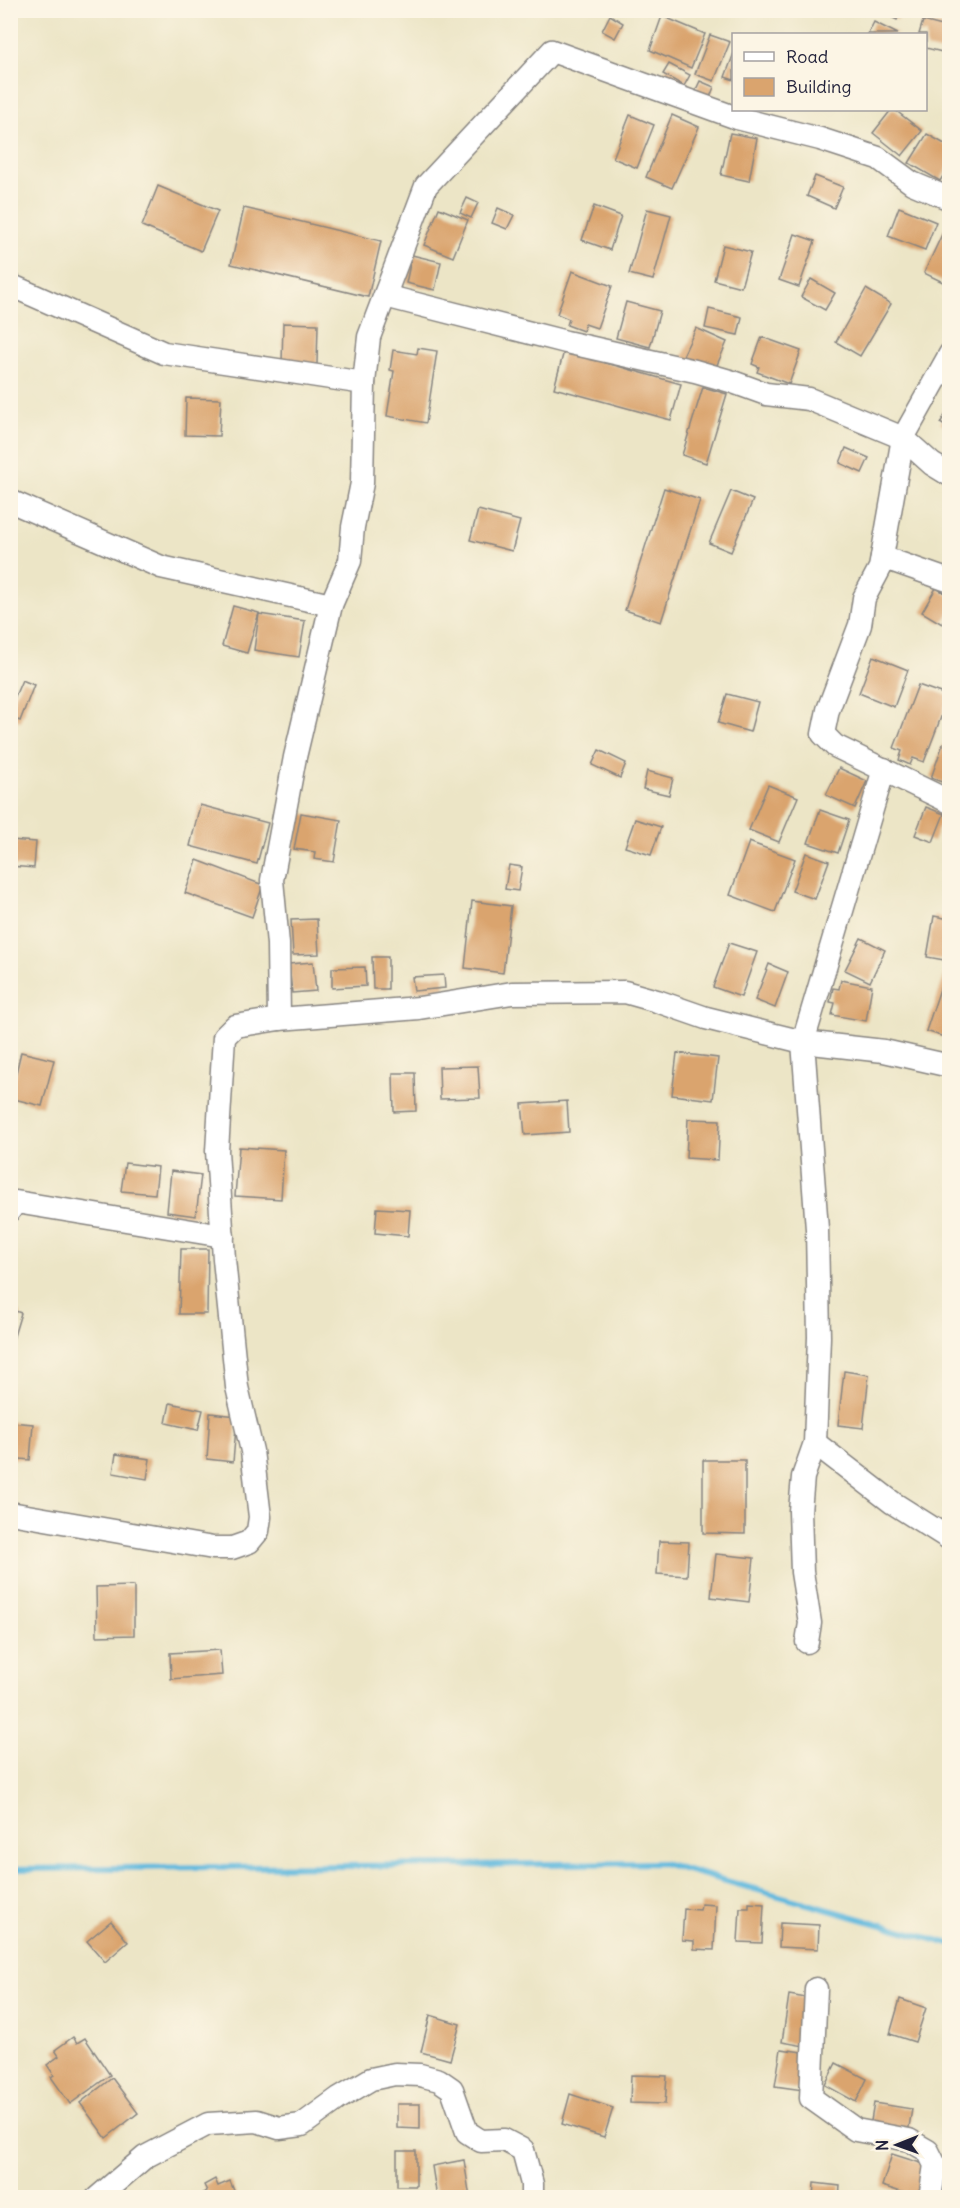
<svg xmlns="http://www.w3.org/2000/svg" width="960" height="2208" font-family="Delius,sans-serif">
<style>
.lines{fill:none;stroke-linecap:round;stroke-linejoin:round}
.stream{stroke:#60b9de;stroke-width:6}
.building{fill:#daa46e}
.minor-casing{stroke:#878480;stroke-width:25}
.minor{stroke:#fff;stroke-width:22}
</style>
<rect width="100%" height="100%" fill="#fcf5e5"/>
<filter id="ink" filterUnits="userSpaceOnUse"><feTurbulence type="fractalNoise" baseFrequency=".0167" numOctaves="2"/><feDisplacementMap in="SourceGraphic" scale="12" xChannelSelector="R" yChannelSelector="G"/><feConvolveMatrix kernelMatrix="1 2 1 2 8 2 1 2 1" color-interpolation-filters="sRGB"/></filter>
<filter id="wash" filterUnits="userSpaceOnUse"><feTurbulence type="fractalNoise" baseFrequency=".008" numOctaves="4" result="noise"/><feDisplacementMap in="SourceGraphic" scale="24" xChannelSelector="R" yChannelSelector="G"/><feGaussianBlur stdDeviation="1.35" result="paint"/><feColorMatrix in="noise" values="0 0 0 0 0 0 0 0 0 0 0 0 0 0 0 0 0 1.4 0 .05"/><feComposite in="paint" operator="in"/></filter>
<g filter="url(#wash)">
<rect width="100%" height="100%" fill="#ece5c6"/>
<g class="lines">
<polyline class="stream" points="10,1869 662,1863 950,1944"/>
</g>
<g id="blocks">
<g class="building">
<polygon points="877,10 901,10 897,20"/>
<polygon points="610,15 623,23 615,38 602,31"/>
<polygon points="662,16 705,34 691,68 650,50"/>
<polygon points="923,21 950,28 950,54 926,48 926,34 919,34"/>
<polygon points="874,22 898,34 868,34"/>
<polygon points="710,35 730,42 714,81 695,74"/>
<polygon points="734,53 734,80 725,77"/>
<polygon points="669,64 690,75 684,86 663,74"/>
<polygon points="700,81 714,87 709,100 694,94"/>
<polygon points="891,110 895,110 922,131 902,156 873,133"/>
<polygon points="630,115 654,125 637,168 613,158"/>
<polygon points="672,115 699,127 672,188 646,177"/>
<polygon points="730,133 757,138 749,181 721,175"/>
<polygon points="927,134 950,147 950,165 940,181 909,163"/>
<polygon points="815,176 843,187 834,208 807,196"/>
<polygon points="158,186 218,211 201,251 142,226"/>
<polygon points="467,198 478,203 471,218 460,213"/>
<polygon points="594,206 621,216 610,250 582,240"/>
<polygon points="899,207 936,222 925,250 888,236"/>
<polygon points="244,208 381,241 368,297 231,264"/>
<polygon points="439,208 468,220 453,257 424,245"/>
<polygon points="498,208 514,215 507,229 492,223"/>
<polygon points="647,209 671,215 653,280 629,274"/>
<polygon points="945,228 950,230 949,285 924,273"/>
<polygon points="795,234 815,241 799,287 779,280"/>
<polygon points="723,245 751,252 741,287 714,280"/>
<polygon points="412,255 441,262 435,290 406,283"/>
<polygon points="572,271 612,286 597,328 585,324 583,331 567,325 569,319 557,314"/>
<polygon points="811,279 835,293 825,310 801,297"/>
<polygon points="866,289 891,304 860,356 836,342"/>
<polygon points="626,302 660,311 650,347 616,338"/>
<polygon points="709,309 742,317 738,335 705,328"/>
<polygon points="283,323 318,324 317,364 282,363"/>
<polygon points="696,328 727,342 713,374 681,360"/>
<polygon points="762,337 801,351 789,384 757,372 759,367 752,364"/>
<polygon points="418,348 437,351 426,423 387,416 394,371 390,370 393,350 417,354"/>
<polygon points="564,351 681,384 671,420 554,388"/>
<polygon points="703,387 727,394 706,463 682,455"/>
<polygon points="186,398 221,399 219,436 185,435"/>
<polygon points="950,408 950,429 940,423"/>
<polygon points="846,448 869,458 862,473 840,463"/>
<polygon points="664,488 700,500 661,622 625,610"/>
<polygon points="731,491 753,500 731,552 709,543"/>
<polygon points="478,510 520,521 512,551 470,540"/>
<polygon points="936,588 950,596 950,611 942,624 922,612"/>
<polygon points="233,606 259,613 247,653 222,646"/>
<polygon points="259,614 305,621 299,657 254,650"/>
<polygon points="873,656 908,670 894,707 859,693"/>
<polygon points="22,680 34,685 20,721 10,717 10,708"/>
<polygon points="918,685 949,696 924,762 913,758 910,765 899,760 902,751 894,748"/>
<polygon points="727,694 758,702 750,732 718,723"/>
<polygon points="943,744 950,747 950,785 931,778"/>
<polygon points="599,750 626,763 620,778 592,765"/>
<polygon points="839,768 867,781 855,808 826,795"/>
<polygon points="647,771 673,778 669,795 643,789"/>
<polygon points="768,785 798,797 779,842 749,830"/>
<polygon points="200,805 268,823 257,864 190,846"/>
<polygon points="926,807 944,814 933,842 915,835"/>
<polygon points="820,810 849,820 838,853 808,843"/>
<polygon points="301,813 341,820 334,862 314,859 315,852 294,849"/>
<polygon points="635,819 661,827 651,855 625,847"/>
<polygon points="10,840 36,842 34,868 10,866"/>
<polygon points="749,842 795,859 775,912 730,895"/>
<polygon points="806,853 829,861 815,899 792,891"/>
<polygon points="197,860 263,885 252,917 185,893"/>
<polygon points="509,865 522,867 518,891 505,889"/>
<polygon points="472,901 511,906 503,973 465,968"/>
<polygon points="934,916 950,919 950,961 927,957"/>
<polygon points="317,919 319,954 293,955 291,920"/>
<polygon points="861,938 885,950 870,982 845,970"/>
<polygon points="729,943 757,952 741,997 713,987"/>
<polygon points="372,957 388,957 388,989 373,989"/>
<polygon points="313,962 316,991 292,993 289,964"/>
<polygon points="769,964 788,972 775,1008 755,1000"/>
<polygon points="365,967 366,986 332,988 332,968"/>
<polygon points="945,974 950,976 950,1039 926,1031"/>
<polygon points="444,975 445,988 414,991 412,977"/>
<polygon points="841,980 872,986 866,1021 832,1015 835,1003 830,1002 833,988 839,989"/>
<polygon points="21,1052 54,1060 42,1106 10,1098"/>
<polygon points="677,1053 718,1058 713,1100 672,1095"/>
<polygon points="478,1066 480,1098 440,1099 439,1067"/>
<polygon points="393,1073 415,1073 416,1111 394,1112"/>
<polygon points="567,1101 569,1132 525,1135 522,1104"/>
<polygon points="688,1119 720,1120 718,1160 686,1158"/>
<polygon points="239,1147 284,1150 281,1199 235,1196"/>
<polygon points="125,1163 158,1167 155,1194 121,1191"/>
<polygon points="171,1171 201,1175 196,1216 167,1212"/>
<polygon points="377,1208 410,1210 408,1236 375,1233"/>
<polygon points="181,1249 208,1249 207,1314 179,1314"/>
<polygon points="948,1298 950,1298 950,1329 943,1327"/>
<polygon points="10,1309 21,1313 11,1346 10,1346"/>
<polygon points="844,1371 869,1375 863,1428 838,1425"/>
<polygon points="170,1403 203,1410 198,1430 166,1423"/>
<polygon points="210,1413 237,1416 233,1462 207,1459"/>
<polygon points="10,1422 33,1424 30,1460 10,1458"/>
<polygon points="116,1454 150,1459 147,1479 113,1473"/>
<polygon points="703,1460 745,1460 745,1534 703,1533"/>
<polygon points="659,1541 689,1542 687,1576 657,1574"/>
<polygon points="716,1554 754,1558 749,1602 711,1597"/>
<polygon points="134,1586 134,1635 97,1636 96,1587"/>
<polygon points="220,1650 222,1675 171,1679 170,1653"/>
<polygon points="749,1903 764,1904 762,1943 738,1942 740,1908 749,1908"/>
<polygon points="701,1904 716,1905 714,1950 694,1949 694,1941 682,1940 684,1909 700,1910"/>
<polygon points="111,1921 128,1942 105,1962 87,1941"/>
<polygon points="780,1923 819,1925 818,1949 779,1947"/>
<polygon points="789,1995 812,1999 804,2046 782,2042"/>
<polygon points="900,1999 926,2008 915,2042 890,2034"/>
<polygon points="430,2015 460,2024 450,2060 421,2052"/>
<polygon points="73,2037 77,2043 85,2038 110,2075 70,2104 51,2077 54,2075 47,2065 59,2056 55,2050"/>
<polygon points="781,2049 809,2053 803,2090 775,2086"/>
<polygon points="836,2063 867,2079 856,2102 825,2085"/>
<polygon points="631,2075 667,2076 665,2104 630,2103"/>
<polygon points="112,2078 138,2113 106,2138 80,2103"/>
<polygon points="570,2094 613,2108 604,2137 562,2124"/>
<polygon points="874,2103 912,2109 908,2133 870,2127"/>
<polygon points="397,2104 420,2104 420,2129 397,2128"/>
<rect x="397" y="2151" width="19" height="35"/>
<polygon points="892,2154 927,2165 917,2197 882,2186"/>
<polygon points="464,2160 470,2198 437,2198 432,2166"/>
<polygon points="215,2179 218,2186 230,2181 237,2198 193,2198 207,2191 204,2185"/>
<polygon points="814,2183 840,2186 839,2198 813,2198"/>
</g>
</g>
</g>
<g filter="url(#ink)">
<use href="#blocks" fill-opacity="0" stroke="#878480" stroke-width="1.5"/>
<g class="lines">
<defs>
<g id="minor">
<polyline points="10,285 164,353 364,383"/>
<polyline points="385,296 566,342 695,371 730,381 766,394 809,399 903,438 932,464 950,475"/>
<polyline points="950,354 903,438 880,568 864,598 860,625 828,710 823,734 835,746 950,802"/>
<polyline points="10,501 161,567 331,605"/>
<polyline points="882,557 950,581"/>
<polyline points="279,1019 278,944 272,880 295,757 331,605 350,561 353,527 362,483 364,383 369,337 426,186 552,51 737,118 820,139 878,158 912,183 950,199"/>
<polyline points="10,1210 16,1202 223,1236"/>
<polyline points="815,1443 893,1503 950,1539"/>
<polyline points="10,1513 213,1548 232,1548 249,1542 258,1531 260,1517 252,1451 237,1387 224,1259 217,1151 224,1037 235,1026 279,1019 419,1008 512,993 625,992 657,1001 706,1018 803,1042 884,1051 950,1066"/>
<polyline points="807,1642 810,1623 802,1572 800,1511 803,1477 815,1443 819,1337 817,1229 803,1042 884,769"/>
<polyline points="816,1989 811,2098 856,2130 909,2140 928,2151 935,2165 930,2198"/>
<polyline points="97,2198 145,2157 208,2124 257,2121 279,2128 302,2125 339,2098 371,2079 395,2074 420,2075 439,2080 452,2089 467,2132 481,2141 504,2140 523,2150 532,2184 532,2198"/>
</g>
</defs>
<use href="#minor" class="minor-casing"/>
<use href="#minor" class="minor"/>
</g>
</g>
<rect width="960" height="2208" fill="none" stroke="#fcf5e5" stroke-width="36"/>
<rect x="732" y="33" width="195" height="78" fill="#fcf5e5" stroke="#a5a1a1" stroke-width="1.5"/>
<rect x="744" y="52" width="30" height="9" fill="#ffffff" stroke="#a5a1a1" stroke-width="1.5"/>
<text x="786" y="63" font-size="18" fill="#22223b">Road</text>
<rect x="744" y="78" width="30" height="18" fill="#daa46e" stroke="#a5a1a1" stroke-width="1.5"/>
<text x="786" y="93" font-size="18" fill="#22223b">Building</text>
<g transform="translate(897 2145) rotate(269)" stroke="#fcf5e5" stroke-width="4.5" paint-order="stroke">
<path d="M0-4.5L10 22L0 15L-10 22Z" fill="#22223b"/>
<text y="-9" font-size="16" font-weight="bold" text-anchor="middle" fill="#22223b">N</text>
</g>
</svg>
